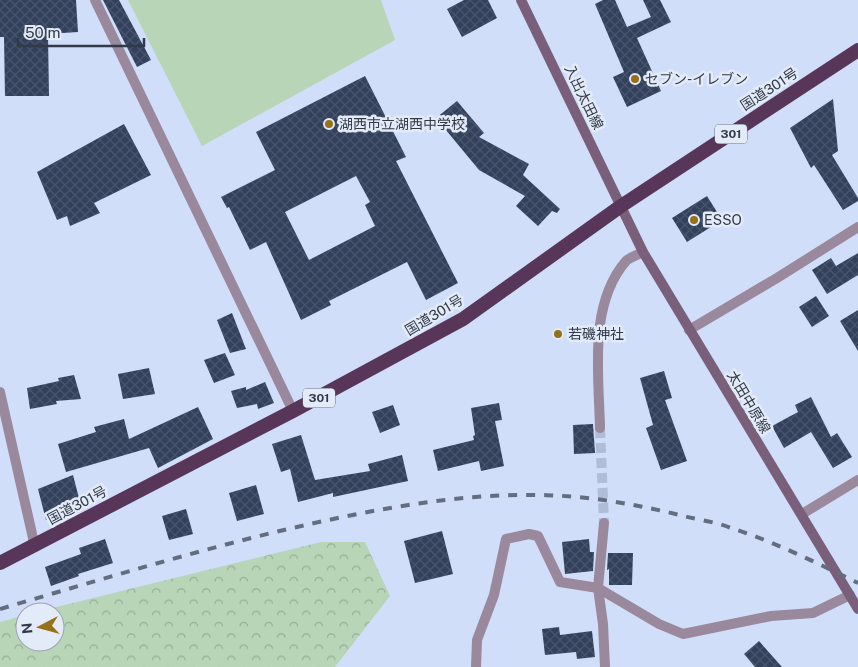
<svg xmlns="http://www.w3.org/2000/svg" width="858" height="667" font-family="'Public Sans','Noto Sans JP',sans-serif">
<style>
.forest{fill:url(#forest-crowns)}
.garden{fill:#b8d5b7}
.building{fill:url(#building-cross-hatch);fill-rule:evenodd}
.lines{fill:none;stroke-linecap:round;stroke-linejoin:round}
.minor-tunnel{stroke:#b0bdd6;stroke-width:10;stroke-dasharray:10 5;stroke-linecap:butt}
.minor{stroke:#9a889c;stroke-width:10}
.secondary{stroke:#7a5f7b;stroke-width:10}
.trunk{stroke:#58365a;stroke-width:14}
.rail{stroke:#646d7f;stroke-width:4;stroke-dasharray:9 9;stroke-linecap:butt}
.poi-dot{fill:#957119;stroke:#e3ebf9;stroke-width:2}
.labels{text-anchor:middle;dominant-baseline:central;stroke-width:5;stroke-linejoin:round;paint-order:stroke}
.shield{fill:#e3ebf9;stroke:#676e7c;stroke-width:1}
.shield-label{font-size:12px;font-weight:bold;fill:#323947}
.poi-label{font-size:14px;fill:#323947;stroke:#e3ebf9;text-anchor:start}
.street-label{font-size:14px;fill:#323947;stroke:#e3ebf9}
</style>
<defs>
<pattern id="forest-crowns" width="20" height="18" patternUnits="userSpaceOnUse" patternTransform="scale(1.25)"><rect width="20" height="18" fill="#b8d5b7"/><path d="M2 6a3 3 0 1 1 6 0M12 15a3 3 0 1 1 6 0" fill="none" stroke="#96ae97"/></pattern>
<pattern id="building-cross-hatch" width="8" height="8" patternUnits="userSpaceOnUse" patternTransform="scale(1.25)"><rect width="8" height="8" fill="#33415d"/><path d="M0 0l8 8M0 8l8-8" fill="none" stroke="#48556d"/></pattern>
</defs>
<rect width="100%" height="100%" fill="#d0defa"/>
<polygon class="forest" points="321,542 365,542 390,596 335,667 0,667 0,622 25,615 25,642 55,642 55,612 36,612"/>
<polygon class="garden" points="128,0 381,0 395,40 202,146"/>
<g class="building">
<polygon points="0,0 76,0 78,32 48,34 49,96 5,96 4,37 0,37"/>
<polygon points="103,0 119,0 151,60 137,67"/>
<polygon points="464,0 488,0 497,18 462,37 447,9"/>
<polygon points="603,0 615,0 627,27 651,17 643,0 660,0 671,22 637,38 661,91 627,107 613,77 624,72 595,4"/>
<path d="M365,76L406,157L396,161L458,283L426,300L407,262L329,301L331,305L301,320L266,242L250,250L229,207L227,208L221,197L275,170L256,132ZM356,176L370,202L365,205L375,226L309,260L285,212Z"/>
<polygon points="833,99 838,151 832,155 858,198 858,201 843,210 814,165 811,168 790,128"/>
<polygon points="457,101 484,133 479,137 529,164 523,175 560,209 557,213 552,211 538,226 516,206 525,196 479,170 436,118"/>
<polygon points="124,124 151,175 94,203 100,213 70,226 67,216 57,220 37,172"/>
<polygon points="707,196 722,220 687,242 672,218"/>
<polygon points="858,253 858,275 827,294 812,270 831,258 836,266"/>
<polygon points="816,296 829,316 812,327 799,307"/>
<polygon points="858,310 858,351 840,321"/>
<polygon points="232,313 246,349 230,353 217,320"/>
<polygon points="225,353 235,375 214,383 204,360"/>
<polygon points="149,368 155,394 123,399 118,374"/>
<polygon points="664,371 672,398 665,400 687,461 661,470 646,428 653,425 640,378"/>
<polygon points="74,375 81,399 56,401 57,404 30,409 27,388 59,381 58,378"/>
<polygon points="265,382 274,403 258,409 257,404 237,408 231,391 246,387 246,390"/>
<polygon points="811,397 831,437 837,433 852,457 833,468 811,432 784,448 772,426 798,412 795,405"/>
<polygon points="499,403 502,420 495,421 504,466 481,471 479,461 438,471 433,450 474,440 473,436 475,435 471,408"/>
<polygon points="393,405 400,425 380,433 372,412"/>
<polygon points="198,407 213,439 158,468 149,448 66,472 58,444 96,432 94,427 124,419 129,439"/>
<polygon points="593,424 595,453 574,454 573,425"/>
<polygon points="301,435 315,480 370,471 368,464 402,455 408,481 333,497 333,493 298,502 290,469 281,472 272,444"/>
<polygon points="73,475 80,502 62,505 65,514 46,520 38,489"/>
<polygon points="256,485 264,514 237,521 229,493"/>
<polygon points="186,509 193,534 169,540 162,516"/>
<polygon points="442,531 453,574 415,583 404,541"/>
<polygon points="105,539 113,563 78,574 79,576 51,586 45,567 81,554 79,548"/>
<polygon points="589,539 590,552 594,552 593,571 565,574 562,542"/>
<polygon points="608,553 633,553 632,585 609,585 609,569 607,570"/>
<polygon points="559,627 560,635 592,631 595,657 577,659 576,652 545,655 542,629"/>
<polygon points="759,641 782,667 755,667 744,654"/>
</g>
<g class="lines">
<polyline class="minor-tunnel" points="600,428 604,523"/>
<g class="minor">
<polyline points="95,0 293,411"/>
<polyline points="689,330 777,278 858,227"/>
<polyline points="0,392 35,547"/>
<path d="M600,428C599,375 588,305 626,261C630,257 638,255 643,252"/>
<polyline points="802,514 858,480"/>
<polyline points="604,523 598,588 603,624 605,667"/>
<polyline points="476,667 477,640 494,595 506,539 529,534 538,536 560,582 598,588 659,624 683,634 771,616 813,613 850,595"/>
</g>
<polyline class="secondary" points="521,0 643,252 858,609"/>
<polyline class="trunk" points="0,563 293,411 463,319 621,206 858,50"/>
<path class="rail" d="M0,609C96,581 191,552 288,529C388,506 493,486 596,499C626,503 655,509 684,516C699,520 716,522 731,528C775,542 817,563 858,583"/>
</g>
<g class="poi-dot">
<circle cx="635" cy="79" r="5"/>
<circle cx="329" cy="124" r="5"/>
<circle cx="694" cy="220" r="5"/>
<circle cx="558" cy="334" r="5"/>
</g>
<g class="labels">
<g class="shield">
<rect x="715" y="124.5" width="32" height="19" rx="4"/>
<rect x="303" y="388.5" width="32" height="19" rx="4"/>
</g>
<g class="shield-label">
<text x="731" y="134">301</text>
<text x="319" y="398">301</text>
</g>
<g class="poi-label">
<text x="645" y="79">セブン-イレブン</text>
<text x="339" y="124">湖西市立湖西中学校</text>
<text x="704" y="220">ESSO</text>
<text x="568" y="334">若磯神社</text>
</g>
<g class="street-label">
<text transform="translate(769 89) rotate(-33)">国道301号</text>
<text transform="translate(584 97) rotate(64)">入出太田線</text>
<text transform="translate(434 315) rotate(-31)">国道301号</text>
<text transform="translate(749 402) rotate(59)">太田中原線</text>
<text transform="translate(77 505) rotate(-28)">国道301号</text>
</g>
</g>
<g transform="translate(40 627) rotate(264)"><circle r="24" fill="#e3ebf9" stroke="#9ca4b2"/>
<path d="M0-4L9 19L0 12L-9 19Z" fill="#957119"/>
<text y="-8" font-size="14" font-weight="bold" text-anchor="middle" fill="#323947">N</text>
</g>
<path d="M18 38v8h126v-8" fill="none" stroke="#323947" stroke-width="2.5"/>
<text x="25" y="38" font-size="15" fill="#323947" stroke="#e3ebf9" stroke-width="4" paint-order="stroke">50 m</text>
</svg>
